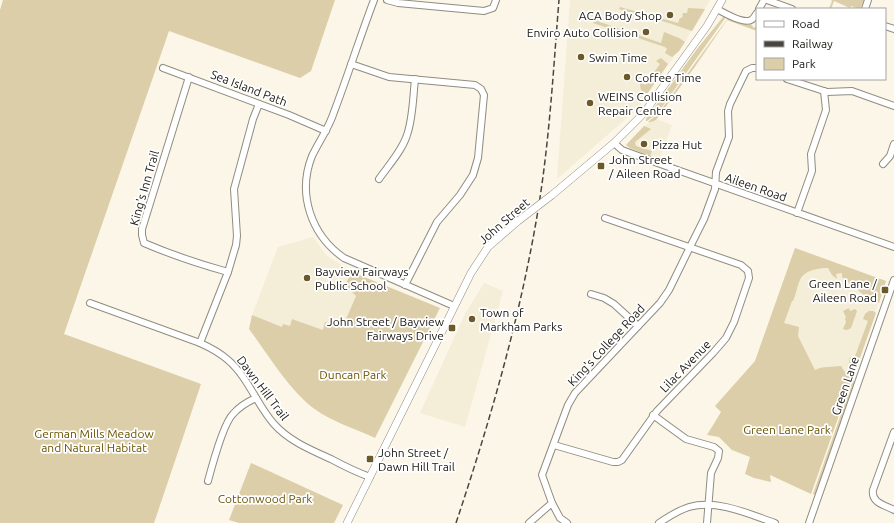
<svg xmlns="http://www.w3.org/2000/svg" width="894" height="523" font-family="Ubuntu,sans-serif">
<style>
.built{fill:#f4edd7}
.green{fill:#dbcea8}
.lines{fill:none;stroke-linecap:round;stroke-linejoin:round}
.minor-casing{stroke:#908c7f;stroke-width:8}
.major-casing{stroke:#908c7f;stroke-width:8}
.minor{stroke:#fff;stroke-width:6}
.major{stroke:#fff;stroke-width:7}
.rail{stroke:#48463f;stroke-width:1.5;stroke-dasharray:6 3;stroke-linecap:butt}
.major-bridge-casing{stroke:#908c7f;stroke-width:8;stroke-linecap:butt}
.major-bridge{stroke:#fff;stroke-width:7}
.poi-dot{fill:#6b5a28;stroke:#fff;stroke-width:1.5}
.labels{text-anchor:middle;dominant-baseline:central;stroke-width:3.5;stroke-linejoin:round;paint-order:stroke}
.poi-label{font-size:12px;fill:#1b1914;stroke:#fff;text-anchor:start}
.street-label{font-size:12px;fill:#1b1914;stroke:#fff}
.park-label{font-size:12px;fill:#6a5404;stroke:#fff}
</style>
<rect width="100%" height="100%" fill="#fbf6e8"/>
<g class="built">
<polygon points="570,0 710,0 679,51 675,55 637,109 557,179"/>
<polygon points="653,118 672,125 659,160 630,148 626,145"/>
<polygon points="313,237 326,255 352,272 345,285 356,296 343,326 326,322 323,330 292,319 290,326 282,327 252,315 278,247"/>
<polygon points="795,248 886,281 842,408 755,361"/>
<polygon points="484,283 503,291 465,427 420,413 465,314"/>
</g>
<g class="green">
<polygon points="3,0 335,0 311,71 300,78 169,31 64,334 201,384 154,523 0,523 0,10"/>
<polygon points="831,0 864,0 860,9 851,6 850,8 834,1 831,9 829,9 832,1"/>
<polygon points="620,7 678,23 680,18 682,18 683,13 687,13 688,8 705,9 692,31 669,23 619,9"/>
<polygon points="723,17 726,17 657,114 647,121 646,121 646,119 697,49"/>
<polygon points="728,18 747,24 747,25 750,25 750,23 754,28 757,25 757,31 727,20 694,68 656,120 651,122 648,122 658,114"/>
<polygon points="594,20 661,43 664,32 679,38 685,42 679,51 672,57 665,53 667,49 665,47 593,23"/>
<polygon points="661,58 668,64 647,94 641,90 640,85 641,82 645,85 660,64 656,61"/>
<polygon points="644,126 651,129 635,142 636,146 652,151 650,156 630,148 626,145"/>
<path d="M795,248L886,281L879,303L866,302L863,300L865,296L842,277V273L836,274L837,279L832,275L828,268C819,268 804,270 800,280C797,286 796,295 793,301H792L784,323L799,327L798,336L815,370C823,366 832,367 841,366L846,374L852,379L811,494L770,475L771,482L754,478L745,474L750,457L732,450L719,437L707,435L721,412L715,406L755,361Z"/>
<path d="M352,272L440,308L375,438C358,430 339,424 322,414C292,396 270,357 249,329L252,315L282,327L283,324L290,326L292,319L323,330L325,322L343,326L356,296L345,285Z"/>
<polygon points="849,308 850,311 855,309 857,311 851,328 847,330 843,329 846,322 845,319 846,317 843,311"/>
<polygon points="869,311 873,311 876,313 856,369 853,368 849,364 850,357 854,359 868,321 863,319 865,314"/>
<polygon points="853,380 855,382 815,495 813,494"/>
<polygon points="251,463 343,505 334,523 239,523 229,520"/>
</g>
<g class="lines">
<defs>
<g id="minor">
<path d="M374,0C360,37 348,75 334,112C329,128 319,141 312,156C297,194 311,235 344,258L454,306"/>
<polyline points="387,0 398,3 484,11 493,8 496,0"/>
<polyline points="767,0 792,9"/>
<path d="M717,9C724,13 744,24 751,20C754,19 755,15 757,13"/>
<polyline points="759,9 764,0"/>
<polyline points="865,9 868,0"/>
<polyline points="885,26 894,29"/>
<polyline points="351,64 389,77 475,85 481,89 484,95 478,158 473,175 460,195 437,222 405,285"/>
<polyline points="163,68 289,115 326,131"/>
<path d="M189,77L142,229V235L144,243C172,255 199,264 228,272"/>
<polyline points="787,79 827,92 852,91 894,106"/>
<polyline points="614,143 622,150 652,161 894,247"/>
<polyline points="883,164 890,156 894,144"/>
<path d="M379,179C388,166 402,151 407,135C413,118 413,97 415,79"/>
<polyline points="797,213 812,171 811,154 826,110 824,91"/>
<polyline points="591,294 604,298 614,304 638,326"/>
<path d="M90,303L200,343C209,347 220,353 228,360C248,377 257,405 274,424C289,441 311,450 331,459C344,466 356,472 370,477"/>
<polyline points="200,343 228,272 236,245 237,236 234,189 253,119 259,104"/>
<polyline points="653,415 686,439 714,447 719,451 718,458 711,473 707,523"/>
<path d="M894,432L873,490C871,503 885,505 894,510"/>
<polyline points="554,445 613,462 618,462 622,460 657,411 713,353 726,338 734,322 749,278 748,271 741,265 605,218"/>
<path d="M208,481C212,466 223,424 233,414C239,407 247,402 256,398"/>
<polyline points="529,523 552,503"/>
<polyline points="567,523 560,518 552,503 542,475 568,405 575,393 660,303 669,290 690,247 704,219 715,189 716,172 729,137 728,111 730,104 746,71 752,68 757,68"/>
<path d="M659,523C668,517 679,510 689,507C717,499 749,514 775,523"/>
<polyline points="809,523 894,280"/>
</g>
<g id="major">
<polyline points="552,195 614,143 644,113 707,26 722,0"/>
<polyline points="347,523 471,273 488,247 518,221"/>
</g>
</defs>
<use href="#minor" class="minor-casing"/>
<use href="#major" class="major-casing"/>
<use href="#minor" class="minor"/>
<use href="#major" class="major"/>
<path class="rail" d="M456,523C489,424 518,325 536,222C549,149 553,74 559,0"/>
<defs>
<polyline id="major-bridge" points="518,221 552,195"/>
</defs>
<use href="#major-bridge" class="major-bridge-casing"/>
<use href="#major-bridge" class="major-bridge"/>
</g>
<g class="poi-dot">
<circle cx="670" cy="15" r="4"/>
<circle cx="646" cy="32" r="4"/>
<circle cx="581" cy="57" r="4"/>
<circle cx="627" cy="77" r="4"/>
<circle cx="590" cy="103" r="4"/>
<circle cx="644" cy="144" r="4"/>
<rect x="597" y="162" width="8" height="8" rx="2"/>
<circle cx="307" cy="278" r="4"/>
<rect x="881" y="286" width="8" height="8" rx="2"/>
<circle cx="472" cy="319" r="4"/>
<rect x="448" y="324" width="8" height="8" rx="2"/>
<rect x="366" y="455" width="8" height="8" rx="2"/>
</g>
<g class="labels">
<g class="poi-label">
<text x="662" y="15" text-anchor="end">ACA Body Shop</text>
<text x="638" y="32" text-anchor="end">Enviro Auto Collision</text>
<text x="589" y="57">Swim Time</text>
<text x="635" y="77">Coffee Time</text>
<text x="598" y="96">WEINS Collision<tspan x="598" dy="14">Repair Centre</tspan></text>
<text x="652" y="144">Pizza Hut</text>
<text x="609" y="159">John Street<tspan x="609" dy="14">/ Aileen Road</tspan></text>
<text x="315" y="271">Bayview Fairways<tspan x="315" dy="14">Public School</tspan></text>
<text x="877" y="283" text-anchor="end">Green Lane /<tspan x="877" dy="14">Aileen Road</tspan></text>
<text x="480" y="312">Town of<tspan x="480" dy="14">Markham Parks</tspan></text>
<text x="444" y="321" text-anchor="end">John Street / Bayview<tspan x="444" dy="14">Fairways Drive</tspan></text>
<text x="378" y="452">John Street /<tspan x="378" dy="14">Dawn Hill Trail</tspan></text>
</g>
<g class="street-label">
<text transform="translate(249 88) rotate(21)">Sea Island Path</text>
<text transform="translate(756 187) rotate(19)">Aileen Road</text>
<text transform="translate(144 188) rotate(-74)">King's Inn Trail</text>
<text transform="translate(504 221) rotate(-41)">John Street</text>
<text transform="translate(606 345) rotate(-47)">King's College Road</text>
<text transform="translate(685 366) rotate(-46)">Lilac Avenue</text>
<text transform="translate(845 386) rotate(-71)">Green Lane</text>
<text transform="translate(263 388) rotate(53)">Dawn Hill Trail</text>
</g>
<g class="park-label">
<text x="353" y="374">Duncan Park</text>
<text x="787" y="429">Green Lane Park</text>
<text x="94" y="433">German Mills Meadow<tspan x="94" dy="14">and Natural Habitat</tspan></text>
<text x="265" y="498">Cottonwood Park</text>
</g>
</g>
<rect x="756" y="8" width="130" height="72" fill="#ffffff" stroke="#a4a3a1"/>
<rect x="764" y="21" width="20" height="6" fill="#ffffff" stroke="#a4a3a1"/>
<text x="792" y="28" font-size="12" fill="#1b1914">Road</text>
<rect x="764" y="41" width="20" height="6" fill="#48463f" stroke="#a4a3a1"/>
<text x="792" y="48" font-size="12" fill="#1b1914">Railway</text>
<rect x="764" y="58" width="20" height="12" fill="#dbcea8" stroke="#a4a3a1"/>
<text x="792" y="68" font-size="12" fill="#1b1914">Park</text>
</svg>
